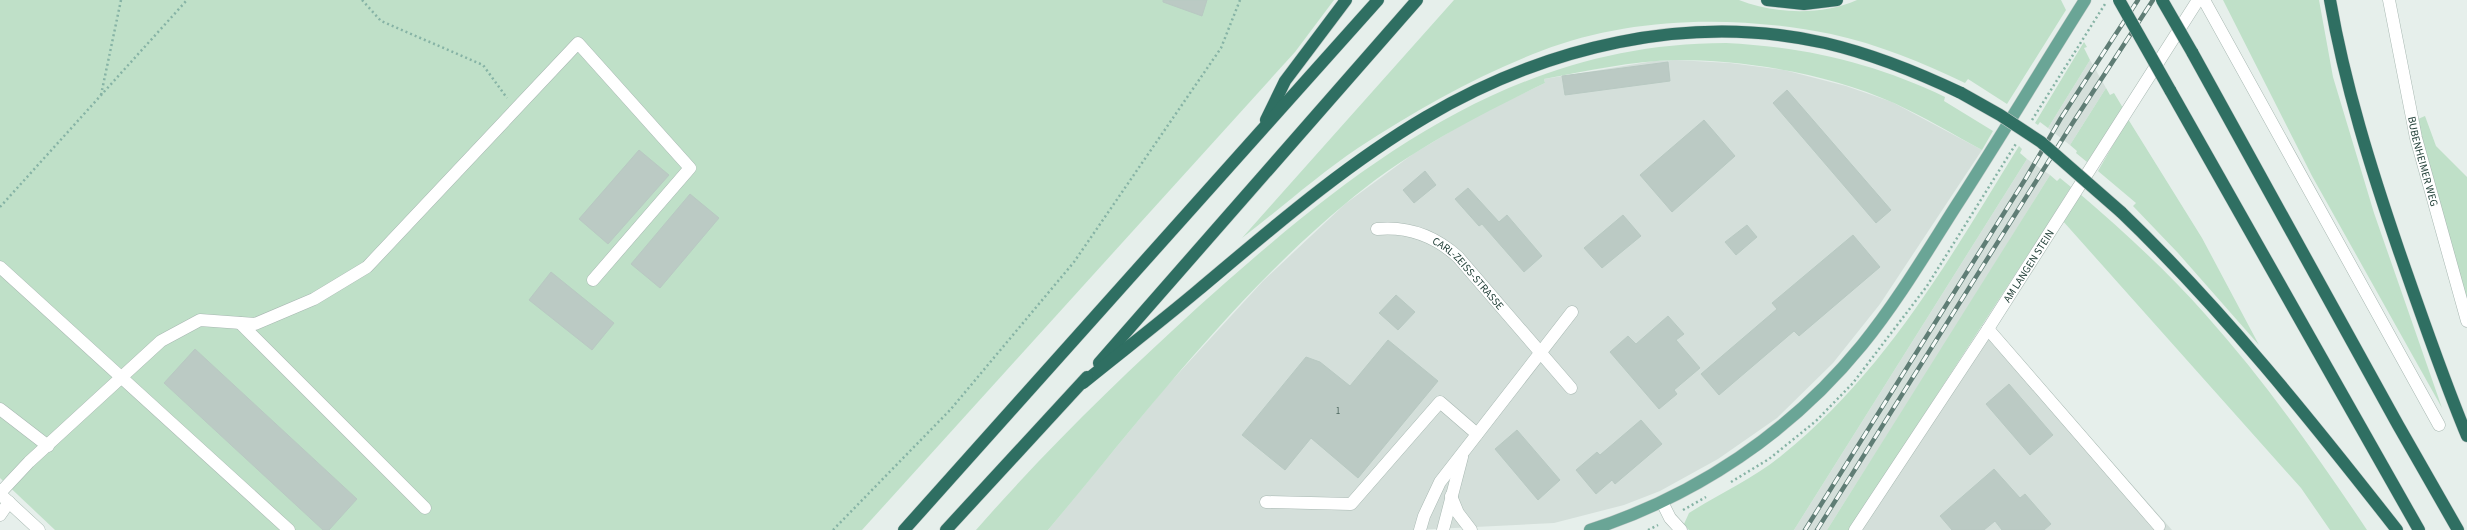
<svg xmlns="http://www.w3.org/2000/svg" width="2467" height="530" font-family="'Source Sans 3',sans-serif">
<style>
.built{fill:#d4dfda}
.green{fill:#bfe0c8}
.building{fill:#bbcac4;stroke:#b8c9c2}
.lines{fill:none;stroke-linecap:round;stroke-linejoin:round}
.minor-casing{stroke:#a8b8b2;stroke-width:13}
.major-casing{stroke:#c2cac8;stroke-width:13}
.highway-casing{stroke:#c2cac8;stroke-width:13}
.path{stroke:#86b3a5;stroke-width:2.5;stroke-dasharray:2 3;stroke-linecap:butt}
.minor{stroke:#fff;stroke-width:12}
.major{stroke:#6aa596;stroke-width:12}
.highway{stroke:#2f6f62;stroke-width:12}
.rail-casing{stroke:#5f7d75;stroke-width:4.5}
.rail{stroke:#f7fbf9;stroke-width:3;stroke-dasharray:9;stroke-linecap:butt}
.highway-bridge-casing{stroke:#c2cac8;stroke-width:13;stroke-linecap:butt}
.highway-bridge{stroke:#2f6f62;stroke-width:12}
.labels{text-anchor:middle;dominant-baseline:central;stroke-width:4;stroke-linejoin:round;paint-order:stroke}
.number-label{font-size:9px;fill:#4a645c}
.street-label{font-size:11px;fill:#24423a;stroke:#f7fbf9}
</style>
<rect width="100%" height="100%" fill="#e6efeb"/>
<g class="built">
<polygon points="1676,60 1730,63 1784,70 1846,86 1892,102 1982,150 1880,304 1833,363 1777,418 1718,459 1660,491 1624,505 1554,523 1414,530 1048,530 1165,388 1263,281 1345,204 1413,154 1478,115 1545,83 1544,79 1654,61"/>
<polygon points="2090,60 2106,88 2070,145 2048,128"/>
<polygon points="2027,159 2050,175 1951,334 1827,530 1794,530"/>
<polygon points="1993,327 2172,530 1862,530"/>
</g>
<g class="green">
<polygon points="0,0 1334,0 1295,52 862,530 55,530 0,478"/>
<path d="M1454,0H1739C1775,14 1821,16 1857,0H2061L2066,10L2007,104L1968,79L1965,83C1923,63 1878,44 1831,34C1737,15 1631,16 1541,51C1476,76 1416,110 1358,148C1318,175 1280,209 1242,238Z"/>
<polygon points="2223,0 2319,0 2333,77 2374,213 2442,408 2312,176"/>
<polygon points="2084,42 2087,47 2084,48 2090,60 2048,128 2040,122 2038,125 2035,123"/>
<path d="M1726,43C1805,47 1874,63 1945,97L1944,101L1993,131L1982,150C1953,134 1924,117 1894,103C1829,74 1747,60 1676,60C1632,61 1586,71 1544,79L1545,83C1475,117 1405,153 1345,204C1232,298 1142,418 1048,530H976C1045,451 1120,378 1198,307C1352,169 1509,43 1726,43Z"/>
<polygon points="2106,88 2110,95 2114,93 2123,108 2087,162 2076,153 2077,151 2070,145"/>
<polygon points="2425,116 2436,146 2467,177 2467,310 2424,152 2418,119"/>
<polygon points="2128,119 2202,238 2259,345 2178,253 2133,206 2136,203 2098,171"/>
<path d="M2019,146L2022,149L2020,153L2027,159L1794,530H1689L1684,524L1689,513C1719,494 1753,479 1781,456C1885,373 1950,258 2019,146Z"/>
<polygon points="2050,175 2057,181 2060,178 2071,187 2044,230 1849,530 1827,530"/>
<path d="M2080,194C2123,231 2167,271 2205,314C2265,381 2317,455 2367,530H2330L2301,488L2062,220Z"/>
</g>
<g class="building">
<polygon points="1163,0 1207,0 1202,16 1163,2"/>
<polygon points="1668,62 1670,81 1565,95 1562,76"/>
<polygon points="1787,90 1891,210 1876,223 1773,103"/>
<polygon points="1704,120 1735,156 1672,212 1640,175"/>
<polygon points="639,150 669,175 608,244 579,219"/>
<polygon points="1425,171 1436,185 1414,203 1403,190"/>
<polygon points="1468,188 1499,222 1507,215 1542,256 1524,272 1482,224 1479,226 1455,199"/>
<polygon points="690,194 719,218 660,288 631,264"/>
<polygon points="1623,215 1641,236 1602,268 1584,248"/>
<polygon points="1747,225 1757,237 1736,255 1725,242"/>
<polygon points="1853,235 1880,267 1799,336 1794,331 1719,395 1701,374 1777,309 1772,303"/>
<polygon points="551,272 614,323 592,350 529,300"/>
<polygon points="1396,295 1415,312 1398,330 1379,313"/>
<polygon points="1668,316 1684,334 1676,340 1700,368 1674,390 1677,394 1659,409 1610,352 1628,336 1636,344"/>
<polygon points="1388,340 1438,381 1358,478 1311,438 1285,470 1242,435 1306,357 1320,362 1350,386"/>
<polygon points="195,349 357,499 329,530 323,530 164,383"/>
<polygon points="2009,384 2053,435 2030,455 1986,404"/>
<polygon points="1641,420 1662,444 1615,484 1612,480 1596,494 1576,470 1597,452 1600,455"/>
<polygon points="1517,430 1560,480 1538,500 1495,449"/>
<polygon points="1994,469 2020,498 2025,494 2051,524 2044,530 2002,530 1995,521 1984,530 1952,530 1940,516"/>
</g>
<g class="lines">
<defs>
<g id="minor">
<polyline points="2204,0 2439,425"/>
<path id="s1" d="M2389,0L2416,138L2467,321"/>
<path id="s2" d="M1377,229C1409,226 1435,236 1458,257L1571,388"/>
<polyline points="0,267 289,530"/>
<polyline points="240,323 425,508"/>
<polyline points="1988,329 2159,526"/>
<polyline points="0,409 48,446"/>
<polyline points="0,493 29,462 161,341 200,320 255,324 314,299 367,267 578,43 690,168 593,280"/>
<polyline points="0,494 39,530"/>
<polyline points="1451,496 1458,513 1471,530"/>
<polyline points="1266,502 1351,504 1440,402 1477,434"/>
<polyline points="1662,502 1670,518 1681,530"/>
<polyline points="0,515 9,502"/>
<polyline points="1420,530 1424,516 1440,482 1572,312"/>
<polyline points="1443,530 1462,457"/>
<path id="s3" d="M1855,530L1988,329L2198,0"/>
</g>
<path id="major" d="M1590,530C1696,496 1791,432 1862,345C1897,302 1926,253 1956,206C2000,138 2042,68 2085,0"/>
<g id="highway">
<polyline points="1767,0 1804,4 1837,0"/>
<path d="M2330,0C2345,86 2371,169 2399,251C2421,314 2442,376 2467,436"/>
<polyline points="2192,52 2398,425 2458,530"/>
<polyline points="2170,90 2419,530"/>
<polyline points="1266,120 1285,81 1346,0"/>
<path d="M2121,212C2222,309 2311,420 2397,530"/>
<polyline points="1099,363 1417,0"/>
<path d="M1083,383C1120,353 1159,323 1196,292C1270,230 1343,166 1426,117C1545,47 1688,12 1825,43C1872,54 1917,72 1961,93"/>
<polyline points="904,530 1378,0"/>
<polyline points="946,530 1087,377"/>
</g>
</defs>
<use href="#minor" class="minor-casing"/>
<use href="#major" class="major-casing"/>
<use href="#highway" class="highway-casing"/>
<g class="path">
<polyline points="362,0 381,21 483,65 507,98"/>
<polyline points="101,95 121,0"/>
<polyline points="2032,120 2105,4"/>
<polyline points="0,207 187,0"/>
<polyline points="1731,482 1769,459 1816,421 1853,383 1927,286 2017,142"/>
<polyline points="1683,510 1706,497"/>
<polyline points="833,530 951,409 1074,262 1221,48 1240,0"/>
<polyline points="1648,530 1658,525"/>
</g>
<use href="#minor" class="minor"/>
<use href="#major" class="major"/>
<use href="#highway" class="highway"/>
<defs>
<g id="rail">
<polyline points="1805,530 2026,178 2061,118 2138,0"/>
<polyline points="1817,530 2072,124 2153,0"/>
</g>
</defs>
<use href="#rail" class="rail-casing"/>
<use href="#rail" class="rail"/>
<defs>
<g id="highway-bridge">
<polyline points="2119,0 2170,90"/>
<polyline points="2162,0 2192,52"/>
<polyline points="1961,93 2000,115 2041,142 2121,212"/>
</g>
</defs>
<use href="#highway-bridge" class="highway-bridge-casing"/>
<use href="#highway-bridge" class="highway-bridge"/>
</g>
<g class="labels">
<g class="number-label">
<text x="1338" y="411">1</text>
</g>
<g class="street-label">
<text stroke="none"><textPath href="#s1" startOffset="165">BUBENHEIMER WEG</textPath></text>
<text stroke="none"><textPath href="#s3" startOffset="316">AM LANGEN STEIN</textPath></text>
<text stroke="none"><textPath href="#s2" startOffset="107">CARL-ZEISS-STRASSE</textPath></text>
</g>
</g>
</svg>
